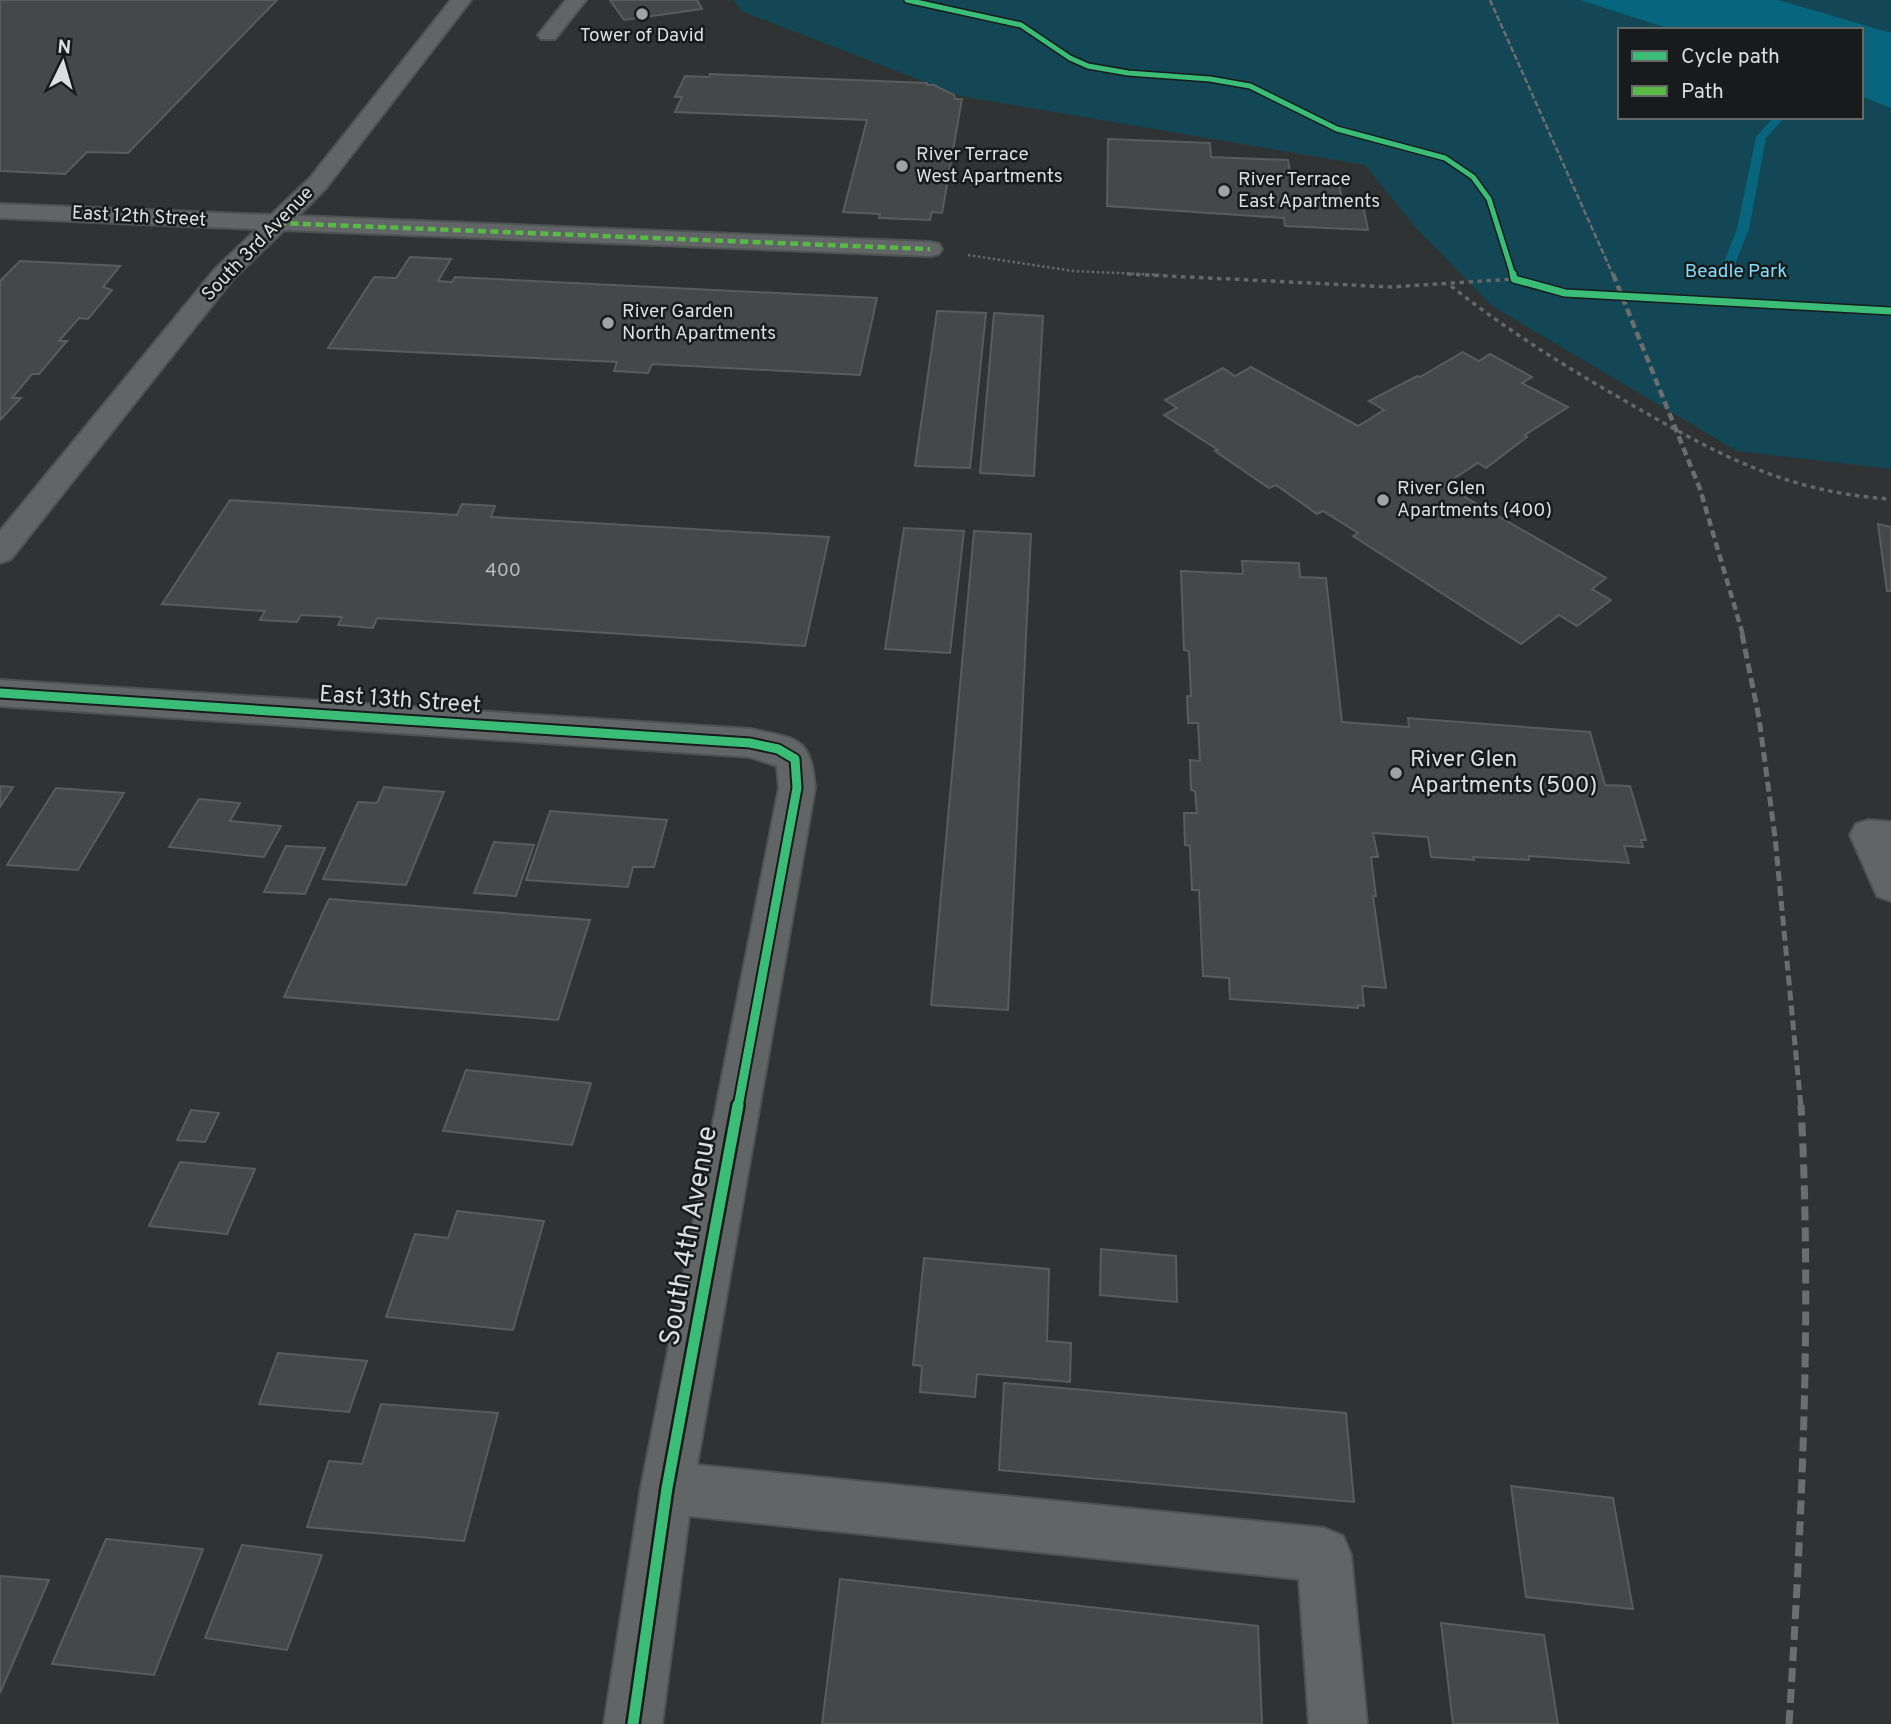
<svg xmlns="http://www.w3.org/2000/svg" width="1891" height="1724" font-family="Overpass,sans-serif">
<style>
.green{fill:#134755;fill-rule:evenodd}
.water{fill:#07667d}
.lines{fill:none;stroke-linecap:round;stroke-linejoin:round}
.stream{fill:#07667d;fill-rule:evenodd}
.building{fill:#454849;stroke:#585c5d;stroke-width:2}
.minor-casing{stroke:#4e5253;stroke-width:4}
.path-far1{stroke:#656768;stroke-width:2.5;stroke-dasharray:2.5 2.5;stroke-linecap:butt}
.path{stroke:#656768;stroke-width:3.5;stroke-dasharray:4.5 4.5;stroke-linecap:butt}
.minor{fill:#626566;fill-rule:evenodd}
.rail-far3{stroke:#6a6e6f;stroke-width:2.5;stroke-dasharray:6 2.5;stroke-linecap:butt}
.rail-far2{stroke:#6a6e6f;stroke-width:4.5;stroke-dasharray:8 4.5;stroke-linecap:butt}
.rail-far1{stroke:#6a6e6f;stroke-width:5;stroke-dasharray:10 5;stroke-linecap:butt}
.rail{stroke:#6a6e6f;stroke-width:7;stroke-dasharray:14 7;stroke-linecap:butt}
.quiet{stroke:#58b947;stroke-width:4.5;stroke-dasharray:8 4.5;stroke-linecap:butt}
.cycleway-far3-casing{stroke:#181b1c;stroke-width:8}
.cycleway-far2-casing{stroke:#181b1c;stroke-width:10}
.cycleway-far1-casing{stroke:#181b1c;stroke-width:13}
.cycleway-casing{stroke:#181b1c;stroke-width:16}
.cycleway-far3{stroke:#3abd76;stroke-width:5}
.cycleway-far2{stroke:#3abd76;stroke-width:7}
.cycleway-far1{stroke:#3abd76;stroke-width:9}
.cycleway{stroke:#3abd76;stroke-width:11}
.poi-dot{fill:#9ea3a4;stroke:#181b1c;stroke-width:2.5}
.labels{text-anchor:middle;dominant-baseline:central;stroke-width:5;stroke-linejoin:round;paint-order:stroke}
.far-poi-label{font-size:19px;fill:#dadfe0;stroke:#181b1c;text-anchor:start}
.far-street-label{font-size:19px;fill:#dadfe0;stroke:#181b1c}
.far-park-label{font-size:19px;fill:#82dcfa;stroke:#181b1c}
.number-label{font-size:19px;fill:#b5b9ba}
.street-label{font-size:23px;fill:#dadfe0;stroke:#181b1c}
.poi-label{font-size:23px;fill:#dadfe0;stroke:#181b1c;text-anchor:start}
.near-street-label{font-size:28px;fill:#dadfe0;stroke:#181b1c}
</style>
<rect width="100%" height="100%" fill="#2f3334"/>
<path class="green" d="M733,0H1891V469L1737,451L1492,306L1416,228L1365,165L961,96L741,11ZM1620,30H1861V117H1620Z"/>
<polygon class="water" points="1580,0 1778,0 1891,33 1891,108 1861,96 1861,30 1673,30"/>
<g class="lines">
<polygon class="stream" points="1774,117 1785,117 1766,138 1749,229 1732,272 1722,274 1720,272 1737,229 1756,137"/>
</g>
<g class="building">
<polygon points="0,0 277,0 128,153 87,152 65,174 0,171"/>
<polygon points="610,0 697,0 702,9 624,20"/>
<polygon points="710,74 927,83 927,85 934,85 954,95 955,99 962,99 942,213 932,212 930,220 879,218 880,214 843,212 867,120 675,112 682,97 675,97 685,76 709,77"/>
<polygon points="1108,139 1210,143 1211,157 1288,160 1291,177 1338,179 1343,204 1363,205 1368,230 1285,226 1284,218 1107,206"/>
<polygon points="410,257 451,259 438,281 452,282 455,277 877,298 860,375 652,364 648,373 614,371 617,362 328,348 374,277 396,278"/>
<polygon points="20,261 120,266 103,287 112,290 88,319 79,318 59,341 67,341 39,374 32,374 12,398 21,398 0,420 0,281"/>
<polygon points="937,311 986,313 970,468 915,466"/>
<polygon points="994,313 1043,316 1034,476 980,473"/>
<polygon points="1463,352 1479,361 1490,354 1532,377 1522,383 1568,407 1525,435 1527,437 1486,468 1478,463 1444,485 1606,578 1592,589 1611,600 1577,626 1559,615 1521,644 1353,536 1358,533 1323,511 1317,514 1276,485 1269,488 1215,451 1218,450 1164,415 1177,408 1165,400 1223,368 1235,376 1251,367 1358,426 1384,410 1369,401 1417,376 1420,377"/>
<polygon points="230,500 457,515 462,504 495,506 491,517 829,537 805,646 377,618 373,628 338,625 342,617 301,615 297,622 260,620 265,611 162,604"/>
<polygon points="1878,524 1891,527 1891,591 1887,591"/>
<polygon points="904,528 964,531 950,653 885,649"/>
<polygon points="974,531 1031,534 1008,1010 931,1005"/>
<polygon points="1242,561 1299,563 1300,577 1326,578 1342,722 1409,727 1408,718 1590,732 1605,785 1630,786 1646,840 1641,840 1643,847 1624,846 1629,863 1529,856 1529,860 1473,857 1474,860 1431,857 1428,837 1373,833 1378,857 1371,857 1376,896 1373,896 1386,988 1362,986 1364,1006 1358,1005 1358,1008 1230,999 1229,978 1203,976 1199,890 1192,890 1190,846 1185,845 1184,813 1197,813 1195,791 1191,790 1190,760 1200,761 1198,723 1188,723 1187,696 1191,696 1189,651 1184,650 1181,571 1243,574"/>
<polygon points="0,786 13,787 0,807"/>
<polygon points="384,787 444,792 406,885 323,879 358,802 377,803"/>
<polygon points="56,788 124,793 78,870 7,865"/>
<polygon points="199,799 240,803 230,821 281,826 264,857 169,847"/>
<polygon points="550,811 667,820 654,867 633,867 628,887 526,880"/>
<polygon points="494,842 534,845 516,896 474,893"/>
<polygon points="286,846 325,848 305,894 264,892"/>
<polygon points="329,899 590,920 558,1020 284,997"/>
<polygon points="466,1070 591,1083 572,1145 443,1131"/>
<polygon points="191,1110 219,1113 205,1142 177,1140"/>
<polygon points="180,1162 255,1169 227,1234 149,1226"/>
<polygon points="457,1211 544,1221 513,1330 386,1317 415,1234 448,1238"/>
<polygon points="1101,1249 1176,1256 1177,1302 1100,1295"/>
<polygon points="924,1258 1049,1269 1047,1341 1071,1343 1070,1382 977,1374 975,1397 920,1392 922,1366 913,1365"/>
<polygon points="278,1353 367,1361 349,1412 259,1404"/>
<polygon points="1004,1383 1346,1413 1354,1502 999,1470"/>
<polygon points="381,1404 498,1413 464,1541 307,1527 329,1461 362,1464"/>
<polygon points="1511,1486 1613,1498 1633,1609 1526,1597"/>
<polygon points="106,1539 203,1549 154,1675 52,1664"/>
<polygon points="242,1545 322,1555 287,1650 205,1638"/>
<polygon points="0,1576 49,1580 0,1693"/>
<polygon points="840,1579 1258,1626 1262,1724 822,1724"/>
<polygon points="1441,1623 1544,1635 1558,1724 1453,1724"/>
</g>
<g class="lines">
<defs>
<g id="minor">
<polygon points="451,0 471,0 326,188 298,216 930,242 939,244 942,249 939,254 930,256 284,230 233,279 11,559 0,563 0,531 215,269 257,229 0,218 0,204 271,215 310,178"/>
<polygon points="566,0 586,0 555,39 541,39 538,35"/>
<path d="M0,680L750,729C797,739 811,736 815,788L697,1465L1324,1528L1343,1536L1351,1555L1367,1724H1309L1299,1579L689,1516L662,1724H604L641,1488L779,788L777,766L750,757L0,706Z"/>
<polygon points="1869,820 1891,822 1891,901 1877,896 1850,835 1856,824"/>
</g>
</defs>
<use href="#minor" class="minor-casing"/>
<polyline class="path-far1" points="968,255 1073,271 1162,275"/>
<g class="path">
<polyline points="1127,274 1391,287 1514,279"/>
<path d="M1451,286C1504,328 1561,364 1620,398C1712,451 1781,492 1891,499"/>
</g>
<use href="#minor" class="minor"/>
<polyline class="rail-far3" points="1490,0 1613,275"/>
<polyline class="rail-far2" points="1613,274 1700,489 1743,635"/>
<polyline class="rail-far1" points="1742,634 1759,718 1775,837 1801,1107"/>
<path class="rail" d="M1789,1724C1802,1517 1812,1312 1801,1105"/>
<polyline class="quiet" points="278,223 930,249"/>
<defs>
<polyline id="cycleway-far3" points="907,0 1021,25 1070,58 1088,66 1128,73 1210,79 1250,86 1337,129 1445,158 1473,177 1489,199 1513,275"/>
<polyline id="cycleway-far2" points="1513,274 1514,279 1565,293 1891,311"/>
<polyline id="cycleway-far1" points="0,693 750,743 778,749 795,759 797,788 738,1107"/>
<polyline id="cycleway" points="633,1724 667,1488 738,1105"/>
</defs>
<use href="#cycleway-far3" class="cycleway-far3-casing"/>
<use href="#cycleway-far2" class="cycleway-far2-casing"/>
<use href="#cycleway-far1" class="cycleway-far1-casing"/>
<use href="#cycleway" class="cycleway-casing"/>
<use href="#cycleway-far3" class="cycleway-far3"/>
<use href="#cycleway-far2" class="cycleway-far2"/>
<use href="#cycleway-far1" class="cycleway-far1"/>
<use href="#cycleway" class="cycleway"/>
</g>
<g class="poi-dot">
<circle cx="642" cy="14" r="7"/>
<circle cx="902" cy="166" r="7"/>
<circle cx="1224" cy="191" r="7"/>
<circle cx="608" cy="323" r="7"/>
<circle cx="1383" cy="500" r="7"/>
<circle cx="1396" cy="773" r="7"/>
</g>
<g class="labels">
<g class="far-poi-label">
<text x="642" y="36" text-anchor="middle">Tower of David</text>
<text x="916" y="155">River Terrace<tspan x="916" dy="22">West Apartments</tspan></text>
<text x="1238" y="180">River Terrace<tspan x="1238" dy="22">East Apartments</tspan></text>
<text x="622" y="312">River Garden<tspan x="622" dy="22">North Apartments</tspan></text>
<text x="1397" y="489">River Glen<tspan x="1397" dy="22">Apartments (400)</tspan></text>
</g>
<g class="far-street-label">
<text transform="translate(139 217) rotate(3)">East 12th Street</text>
<text transform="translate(258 244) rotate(-46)">South 3rd Avenue</text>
</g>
<g class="far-park-label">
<text x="1736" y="272">Beadle Park</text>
</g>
<g class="number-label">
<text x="503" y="571">400</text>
</g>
<g class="street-label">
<text transform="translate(400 701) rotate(4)">East 13th Street</text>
</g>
<g class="poi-label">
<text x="1410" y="760">River Glen<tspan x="1410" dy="26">Apartments (500)</tspan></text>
</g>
<g class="near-street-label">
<text transform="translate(690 1236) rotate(-80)">South 4th Avenue</text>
</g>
</g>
<rect x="1618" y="28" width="245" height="91" fill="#181b1c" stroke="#66696a" stroke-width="2"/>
<rect x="1632" y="51" width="35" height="10" fill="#3abd76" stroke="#66696a" stroke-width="2"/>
<text x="1681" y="63" font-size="21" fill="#dadfe0">Cycle path</text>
<rect x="1632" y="86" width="35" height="10" fill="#58b947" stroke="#66696a" stroke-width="2"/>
<text x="1681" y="98" font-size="21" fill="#dadfe0">Path</text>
<g transform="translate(63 63) rotate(5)" stroke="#181b1c" stroke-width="5" paint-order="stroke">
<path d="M0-5L12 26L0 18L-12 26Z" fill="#dadfe0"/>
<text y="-10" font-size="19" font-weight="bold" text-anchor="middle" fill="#dadfe0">N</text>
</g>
</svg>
